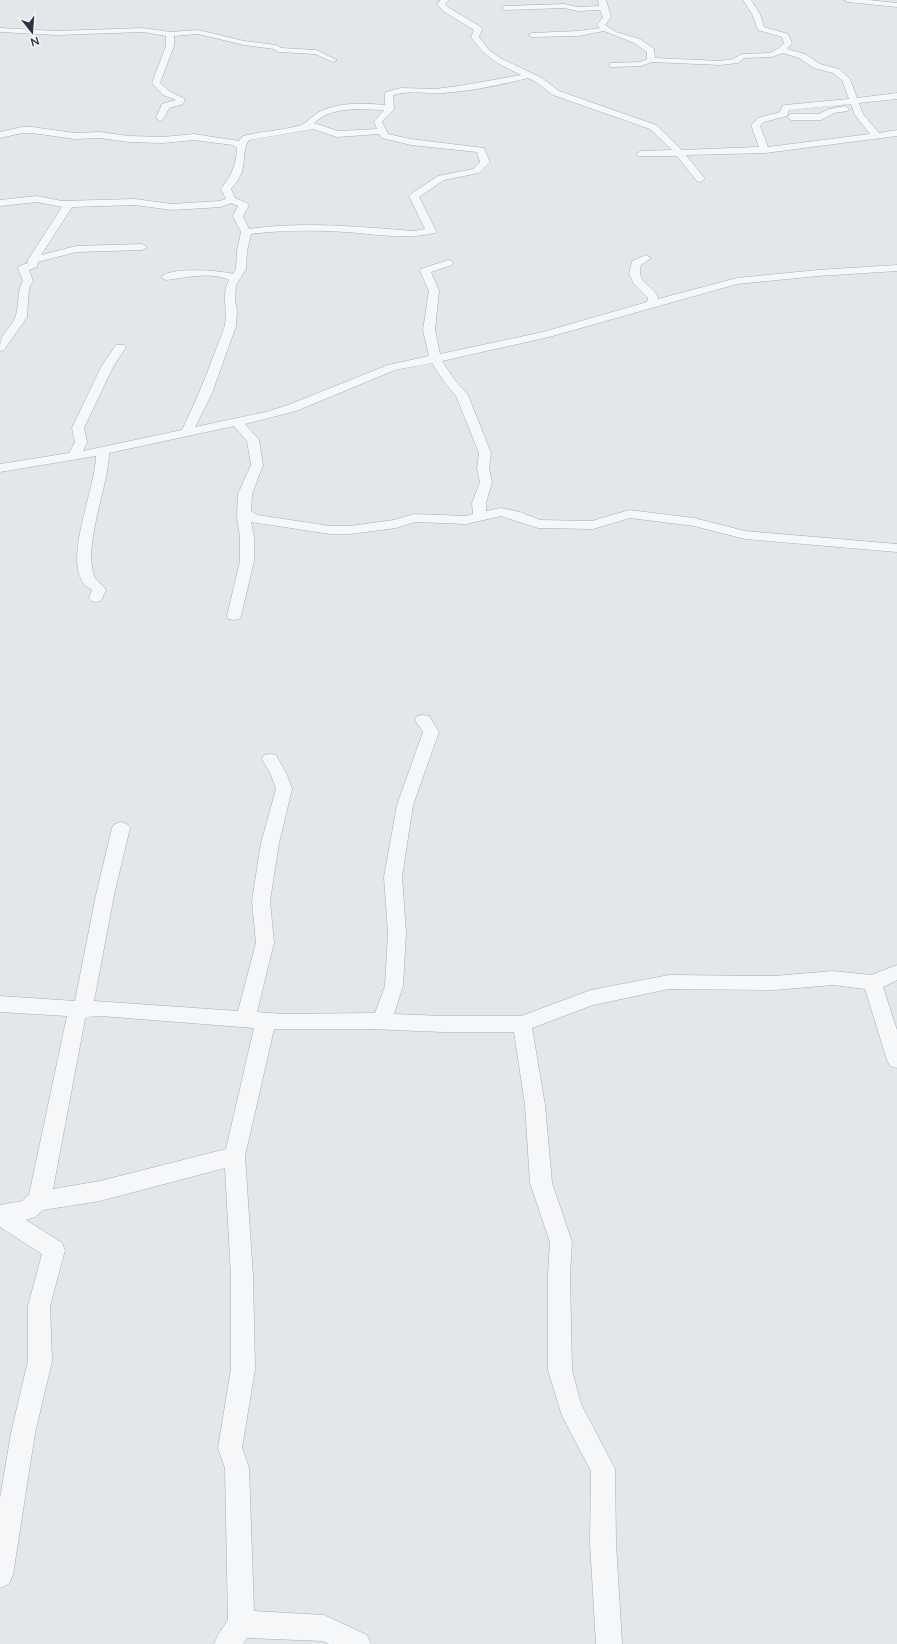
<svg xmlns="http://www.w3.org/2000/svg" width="897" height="1644" font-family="Lato,sans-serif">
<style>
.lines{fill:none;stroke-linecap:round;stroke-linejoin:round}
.street-casing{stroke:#a8adb5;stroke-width:1}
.street{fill:#f6f7f9;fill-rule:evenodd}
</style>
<rect width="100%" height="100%" fill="#e3e6eb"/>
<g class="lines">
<defs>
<g id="street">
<path d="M441,0H449L445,4L449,8L481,27L482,29L479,37L489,50L500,58L542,78L559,91L656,125L682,150L759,147L751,125L758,118L780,112L782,106L785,105L849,99L842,80L833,73L814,68L799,58L783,53L771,57L744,58L738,63L720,65L652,62L641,66L613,67H610V63L640,62L647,59V52L634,43L604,31L578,36L532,37L528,35L532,33L578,31L600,28L597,25L603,17L600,10L578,11L564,8L505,10L501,8L505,6L564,4L578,7L599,6L598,0H606L611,17L605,25L616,32L640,39L654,49L655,58L720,61L733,59L742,54L770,53L779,48L784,43L782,37L758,30L752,14L743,0H751L760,14L764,27L788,34L792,43L787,49L805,54L820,64L839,69L850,79L857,98L897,93V99L859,103L863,114L879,133L897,130V136L765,153L686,155L705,179L700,182L697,181L677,156H638L636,154L641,151L672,150L650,129L553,95L536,82L528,78C500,85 472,91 443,93C426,94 409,90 393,95L394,109L382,122L388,134L411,139L484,148L490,162L479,173L444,180L419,197L436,231L435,233C406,240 375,234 346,232C315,230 281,230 251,234L247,251L246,269L236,285L235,299L237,312L236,326L212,393L195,427L266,412L288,405L388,365L429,356L423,330L429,291L420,271L421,269L448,260L452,261L453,263L452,265L431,272L439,291L435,330L440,354L543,332L647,302L648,298L634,284L629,274L632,261L646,255L651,258L641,265C635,285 656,285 658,299L737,278L818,270L897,265V271L818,276L737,284L549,337L442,361L454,379L468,395L491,453L489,468L492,482L486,503V511L501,508L520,512L540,520L592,521L629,510L694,518L745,531L897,544V552L745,539L694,526L630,518L593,529L538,528L501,516L466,524L415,522L396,528L350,534H330L251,522L254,537V561L241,616L239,619L234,620L229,619L227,616L240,561V537L237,517L238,494L251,465L247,441L234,426L109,453C108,489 83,543 94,576C96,581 103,585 106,590L101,601L96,602L91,601L89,598L92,590C88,587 83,584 81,579C67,551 95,489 96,456L0,472V464L69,453L75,442L72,428L101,367L116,345H124L126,347L113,367L84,428L87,442L83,451L182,430C194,405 205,380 214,354C218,344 222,335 225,325C228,310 221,293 229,280C211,271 185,278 166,280L161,277C169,267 220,270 233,274L236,269L237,251L241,232L233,216L238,206L231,203L221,207L172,210L135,205L72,207L41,255L76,246L142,244L147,247L142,250L76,252L38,262L37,267L29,270L33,281L29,288L27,317L4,350L0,351C0,331 8,333 15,318C20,306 16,293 23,281L18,268L19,266L28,263V260L62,207L37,202L0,206V200L37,196L62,201L135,199L172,204L219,201L226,199L221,189C232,174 236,166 237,148L233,145L194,140L163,143L129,142L100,138L75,139L32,133H22L0,138V132L22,127H32L75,133L100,132L129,136L163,137L194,134L239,141L243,136C262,131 282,131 301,125C307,123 314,114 321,111C341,102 364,103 385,105V94L386,92L401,88L435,89L459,86L521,75C497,63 488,60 471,37L474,30L443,11L437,4ZM851,104L855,115L870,134L768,147L760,126L764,122L787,116L789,110ZM356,109L384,110L374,122L377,129L338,131L314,123C325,112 341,110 356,109ZM313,129L337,137L379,134L382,138L411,145L477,152L480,162L473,169L438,176L411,194L409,196L425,229L414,231C360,227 303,221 249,229L243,216L249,205L247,203L235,198L231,189C234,185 238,181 240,176C246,166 242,148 249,140ZM432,363L445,383L456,396L479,453L477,468L480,482L472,503L473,514L466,516L414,514L394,520L350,526H330L257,515L251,511L252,494L263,465L259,440L245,424L296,411L395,370Z"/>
<polygon points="844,0 869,0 897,3 897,7 848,2"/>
<polygon points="0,28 57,31 143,28 170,32 198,30 244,41 276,45 281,48 316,50 337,60 333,62 315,54 279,52 274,49 244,45 198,34 174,36 174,46 160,83 169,91 185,99 183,104 169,108 164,118 160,121 156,118 162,104 176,100 163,95 152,83 166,46 166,36 143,32 57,35 0,32"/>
<polygon points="845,106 849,109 848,111 834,113 821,120 791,120 787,117 791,114 819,114 829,109"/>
<path d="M423,715L429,716L439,732L413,805L402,877L406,933L403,986L394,1014L442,1016H521L591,990L669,975L774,976L833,971L871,975L897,965V980L883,987L897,1030V1068L890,1066L887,1060L865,989L833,985L774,990L669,989L593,1005L532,1028L545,1105L552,1183L572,1242L570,1275L572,1370L581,1404L615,1469L616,1543L622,1644H596L590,1543L591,1471L562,1416L548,1370V1275L550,1242L530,1183L525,1105L514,1032H442L371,1029H274L245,1156L253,1276L255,1369L242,1448L249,1468L254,1611L324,1615L367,1635L371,1644H329L323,1641L247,1638L243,1644H214L218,1635L228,1620L225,1468L218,1448L231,1369V1276L225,1168L100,1201L43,1210L35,1217L26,1220L62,1243L65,1250L50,1306L52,1361L35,1433L13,1575L9,1584L0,1588V1498L11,1433L28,1361V1306L42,1254L0,1227V1205L22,1201L29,1195L67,1016L0,1012V996L75,1001L96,895L112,828L115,824L121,822L127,824L130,828L114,895L94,1001L238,1011L256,943L252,901L261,843L276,789L271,775L262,759L264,755L270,754L276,755L287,775L292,789L279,843L270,901L274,943L257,1012L283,1014L375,1013L385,986L388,933L384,877L397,805L423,732L415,720L417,716ZM101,1016L254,1028L226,1149L100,1181L53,1189L85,1019L86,1017Z"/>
</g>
</defs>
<use href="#street" class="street-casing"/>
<use href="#street" class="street"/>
</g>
<g transform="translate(32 32) rotate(163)" stroke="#f3f5f8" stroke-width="3" paint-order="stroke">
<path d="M0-3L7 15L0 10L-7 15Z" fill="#2b3343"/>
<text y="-6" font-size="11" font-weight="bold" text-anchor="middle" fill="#2b3343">N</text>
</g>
</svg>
